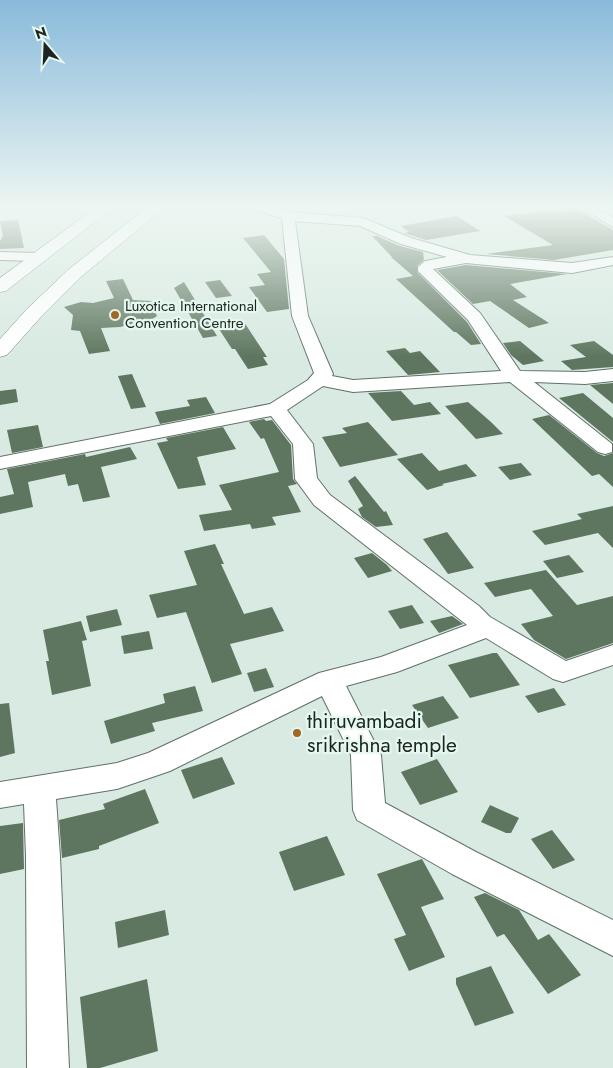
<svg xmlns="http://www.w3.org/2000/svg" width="613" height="1068" font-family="Jost,sans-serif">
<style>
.building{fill:#5e765f}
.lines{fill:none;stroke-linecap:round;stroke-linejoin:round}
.minor-casing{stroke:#607069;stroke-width:2}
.highway-casing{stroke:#607069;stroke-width:1}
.minor{fill:#fff;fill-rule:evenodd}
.highway{fill:#fff;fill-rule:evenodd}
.poi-dot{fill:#a16826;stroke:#e5f8ef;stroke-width:2}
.labels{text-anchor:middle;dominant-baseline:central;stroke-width:4.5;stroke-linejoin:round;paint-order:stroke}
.far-poi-label{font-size:15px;fill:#1d2421;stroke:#e5f8ef;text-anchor:start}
.near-poi-label{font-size:21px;fill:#1d2421;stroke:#e5f8ef;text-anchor:start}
</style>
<rect width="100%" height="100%" fill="#d8eae1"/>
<g class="building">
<polygon points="575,208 613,230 613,250 554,260 486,254 553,245 504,216"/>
<polygon points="457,216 480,231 426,240 404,233 409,232 401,226"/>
<polygon points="18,220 24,248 0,249 0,241 3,236 0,221"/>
<polygon points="264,235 284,259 289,309 267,312 249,287 265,285 257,274 271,272 243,238"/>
<polygon points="372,236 377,236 400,246 423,252 424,260 417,266 417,272 467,322 481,344 471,345 456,332 454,332 396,279 413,276 391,257 392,257"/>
<polygon points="466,265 567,274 510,284 527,297 513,300 549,323 529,328 490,301 473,304 437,270"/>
<polygon points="123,279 133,300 151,301 157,316 146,323 142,321 120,327 101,328 110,351 89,354 80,331 71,330 73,315 64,307 81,302 93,303 114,298 106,281"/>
<polygon points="220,280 232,296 216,298 205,282"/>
<polygon points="184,282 217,336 203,338 174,288"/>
<polygon points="244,322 267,357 263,357 268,365 248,369 235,349 232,349 217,326"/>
<polygon points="520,341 544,361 523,365 511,355 503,343"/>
<polygon points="594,341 613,355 613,367 572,370 561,361 586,357 570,345"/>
<polygon points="405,348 410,353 420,351 440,372 408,375 386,351"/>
<polygon points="132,374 146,407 131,409 118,376"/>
<polygon points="613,383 613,404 590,385"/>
<polygon points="16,389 18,402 0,405 0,391"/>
<polygon points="401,391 414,405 430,402 441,414 392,421 368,393"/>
<polygon points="583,393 613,418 613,442 559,398"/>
<polygon points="206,397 215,413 160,424 155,412 190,406 187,400"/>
<polygon points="468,402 491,422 503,434 476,439 445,406"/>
<polygon points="549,415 597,453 604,456 613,453 613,487 599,474 592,476 532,419"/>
<polygon points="264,419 266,421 272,420 291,445 293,479 297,484 288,486 301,512 272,517 276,525 252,529 250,524 204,531 199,515 232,510 219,485 279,472 264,438 261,439 249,422"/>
<polygon points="368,422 398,455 340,467 322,437 347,433 342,428"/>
<polygon points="38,425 43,447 12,453 7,430"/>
<polygon points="223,427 236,449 197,457 206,485 178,489 157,443 168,441 166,438"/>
<polygon points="130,447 137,459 101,467 110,497 83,502 78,484 68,486 65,474 28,482 33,507 0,514 0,497 14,494 7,469 85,454 86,457"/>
<polygon points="422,453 439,471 466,464 477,476 442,484 444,485 427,490 397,459"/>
<polygon points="521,463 532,475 510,480 498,467"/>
<polygon points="355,476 384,512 386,511 393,525 376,527 362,517 358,509 363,506 348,481"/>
<polygon points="613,506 613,548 598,533 545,545 532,531 582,519 577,514"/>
<polygon points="447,532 474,568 448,574 423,539"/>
<polygon points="215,544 224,564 221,564 244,614 272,607 284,631 230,644 242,674 212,683 186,612 157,618 149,595 197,585 184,551"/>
<polygon points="372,553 387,565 392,571 368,578 354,558"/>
<polygon points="569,555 584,572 557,578 543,561"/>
<polygon points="546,570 577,605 613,596 613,643 566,659 534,640 521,624 553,616 531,589 495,597 484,583"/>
<polygon points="412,605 424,623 400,629 388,611"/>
<polygon points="117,609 122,625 90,632 86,616"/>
<polygon points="452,616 463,624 439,633 430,621"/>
<polygon points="81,621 87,640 82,641 91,686 52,695 46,661 49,661 43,630"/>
<polygon points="149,631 153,649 124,654 121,636"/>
<polygon points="493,653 497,653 520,685 470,698 448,665"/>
<polygon points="266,668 274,687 254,692 247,673"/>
<polygon points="195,686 203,711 152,723 155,731 111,744 104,721 165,703 163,694"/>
<polygon points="554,688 566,705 538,713 525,696"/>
<polygon points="443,696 459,718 428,728 412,705"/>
<polygon points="9,703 15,753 0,757 0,704"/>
<polygon points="222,757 235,784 193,799 181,770"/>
<polygon points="437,759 458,792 420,805 401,772"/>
<polygon points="145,789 159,823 99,846 99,849 62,858 59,820 105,809 103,804"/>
<polygon points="490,805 519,818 511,833 506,833 481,822"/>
<polygon points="23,823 24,869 0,874 0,826"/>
<polygon points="552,830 575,860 553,869 531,839"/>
<polygon points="327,836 345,875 294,891 279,852"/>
<polygon points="422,859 444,899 421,907 445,957 409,971 394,939 406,935 377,874"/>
<polygon points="485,893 519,910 538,940 549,934 581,975 548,994 504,934 497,937 474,897"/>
<polygon points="165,910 169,935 118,948 115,922"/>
<polygon points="491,966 514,1013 475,1026 456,984 456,978"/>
<polygon points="147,979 158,1051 100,1068 87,1068 80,997"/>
</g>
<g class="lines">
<defs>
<g id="minor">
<path d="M252,207H273L289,212L363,218L411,238L470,255L572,263L613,257V265L572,273L466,263L433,269L480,313L520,371L585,372L613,369V381L585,384L534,382L612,444V452L605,454L598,452L510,382L353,392L323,386L287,410L313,444L317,478L330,495L479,606L490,617L566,661L613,645V665L563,682L553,679L486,638L397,672L346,686L381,755L385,803L476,852L613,920V956L452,874L357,820L353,810L351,755L322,696L170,771L117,789L56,799L60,856L69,1068H27L26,856L24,804L0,808V782L117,763L148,753L319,673L381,657L467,625L314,505L295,479L293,444L271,416L0,469V457L270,404L308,380L314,373L292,316L282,218L253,210ZM295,221L360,226L401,244L447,257L425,261L418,267V271L468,320L501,371L353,380L332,376L333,374L308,316Z"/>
<polygon points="579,207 595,207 613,217 613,227"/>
<polygon points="0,252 38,253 43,254 45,257 43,260 38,261 0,260"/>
</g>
<g id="highway">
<polygon points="97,207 114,207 6,291 0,292 0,278"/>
<polygon points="148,207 165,207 81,277 40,318 7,355 0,357 0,339 26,310 69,269"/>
</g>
</defs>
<use href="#minor" class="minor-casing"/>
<use href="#highway" class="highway-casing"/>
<use href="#minor" class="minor"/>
<use href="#highway" class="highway"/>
</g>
<linearGradient id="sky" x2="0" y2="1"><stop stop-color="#89badb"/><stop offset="0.58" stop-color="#edf6f2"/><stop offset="1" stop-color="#edf6f2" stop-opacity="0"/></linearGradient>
<rect width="613" height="357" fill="url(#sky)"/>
<g class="poi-dot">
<circle cx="115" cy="315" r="5"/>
<circle cx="297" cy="733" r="5"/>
</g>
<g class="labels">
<g class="far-poi-label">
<text x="125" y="306">Luxotica International<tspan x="125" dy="17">Convention Centre</tspan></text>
</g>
<g class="near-poi-label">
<text x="307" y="721">thiruvambadi<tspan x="307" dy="24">srikrishna temple</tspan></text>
</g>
</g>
<g transform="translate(45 45) rotate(341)" stroke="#e5f8ef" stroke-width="4" paint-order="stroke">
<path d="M0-4L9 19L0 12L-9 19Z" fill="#1d2421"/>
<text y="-8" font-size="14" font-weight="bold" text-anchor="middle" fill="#1d2421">N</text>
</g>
</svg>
